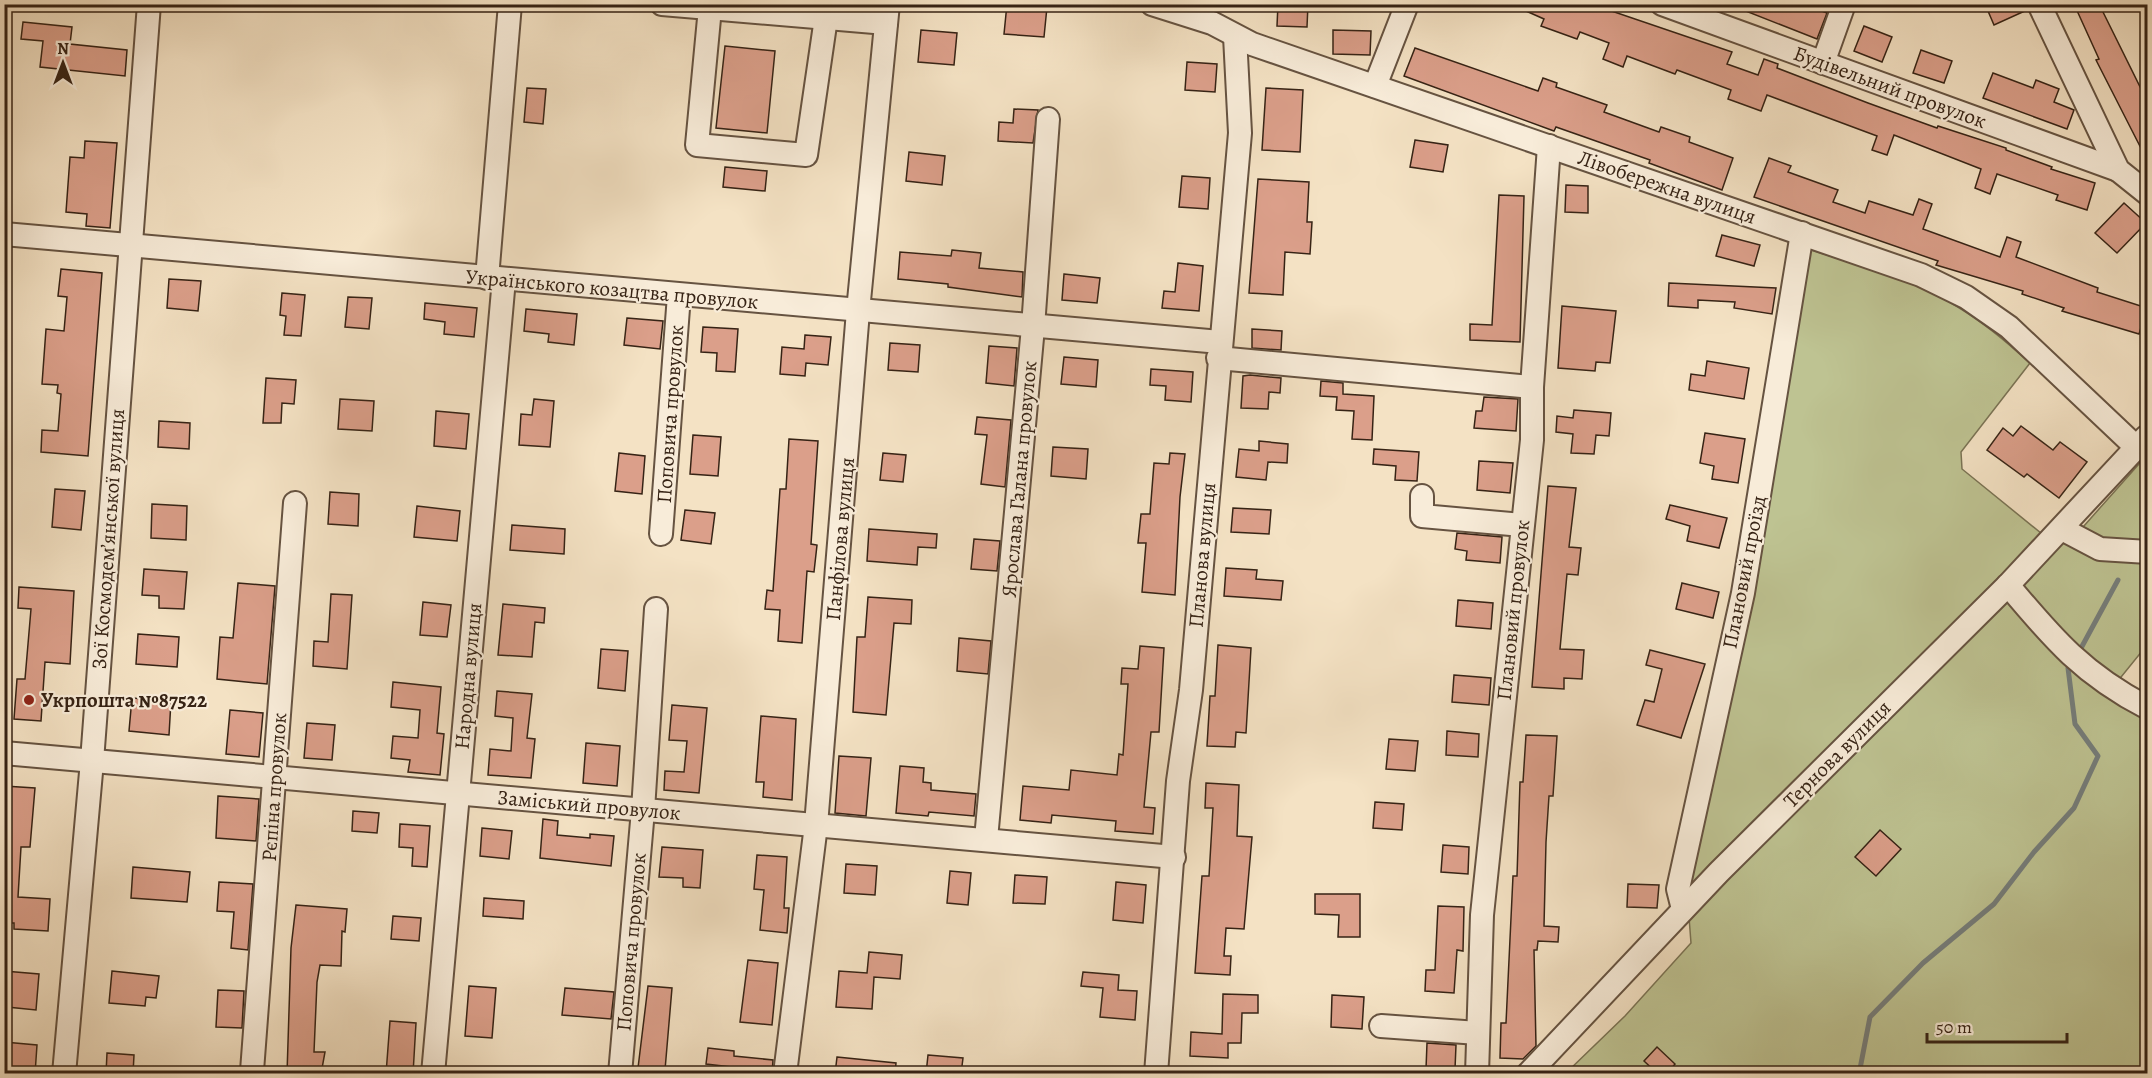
<svg xmlns="http://www.w3.org/2000/svg" width="2152" height="1078" font-family="Alegreya,serif">
<style>
.green{fill:#bec392;stroke:#7a7354;stroke-width:1.5}
.lines{fill:none;stroke-linecap:round;stroke-linejoin:round}
.stream{stroke:#767e7b;stroke-width:5}
.building{fill:#db9f8a;stroke:#362315;stroke-width:1.5}
.minor-casing{stroke:#665341;stroke-width:26}
.minor{stroke:#f8ecd9;stroke-width:22}
.poi-dot{fill:#8f2418;stroke:#f8ecd9;stroke-width:2}
.labels{text-anchor:middle;dominant-baseline:central;stroke-width:4.5;stroke-linejoin:round;paint-order:stroke}
.street-label{font-size:21px;fill:#362315;stroke:#f8ecd9}
.poi-label{font-size:21px;font-weight:bold;fill:#362315;stroke:#f8ecd9;text-anchor:start}
</style>
<rect width="100%" height="100%" fill="#f4e2c4"/>
<filter id="stains"><feTurbulence type="fractalNoise" baseFrequency=".00333" numOctaves="4"/><feColorMatrix values="0 0 0 0 .2 0 0 0 0 .09 0 0 0 0 .02 0 0 0 .5 -.17"/></filter>
<radialGradient id="worn" r=".72"><stop offset=".6" stop-color="#630" stop-opacity="0"/><stop offset="1" stop-color="#630" stop-opacity=".3"/></radialGradient>
<path class="green" d="M1806,248C1857,266 1915,279 1961,309C1986,324 2008,343 2030,363L1961,452L1962,469L2047,538L2083,527L2147,455V645L2117,682L2147,717V1073L1565,1074L1625,1016L1691,943L1687,891Z"/>
<g class="lines">
<g class="stream">
<polyline points="2139,544 2148,533"/>
<polyline points="2080,650 2118,580"/>
<polyline points="1859,1074 1870,1017 1923,963 1994,904 2034,852 2074,808 2098,756 2075,724 2068,668"/>
</g>
</g>
<g class="building">
<polygon points="1007,4 1047,7 1044,37 1004,34"/>
<polygon points="1278,4 1308,4 1307,27 1277,26"/>
<polygon points="1510,4 1591,4 1732,52 1727,64 1758,75 1764,59 1778,64 1777,68 1868,103 1937,128 1938,126 2006,148 2006,150 2052,167 2051,169 2095,183 2087,210 2056,200 2058,195 1997,174 1990,194 1975,188 1981,169 1894,135 1887,155 1872,150 1877,136 1767,95 1761,111 1728,99 1731,90 1677,70 1675,74 1627,56 1623,67 1603,59 1609,43 1580,32 1577,39 1541,26 1544,19"/>
<polygon points="1728,4 1804,4 1827,13 1817,39"/>
<polygon points="1985,4 2026,4 2027,10 1994,25"/>
<polygon points="2074,4 2099,4 2148,103 2148,162 2096,60 2099,59"/>
<polygon points="23,22 72,27 70,44 127,50 125,76 40,67 43,41 21,39"/>
<polygon points="1864,26 1892,37 1882,62 1854,51"/>
<polygon points="921,30 957,33 954,65 918,62"/>
<polygon points="1333,30 1371,31 1370,55 1333,54"/>
<polygon points="725,46 775,51 767,133 716,128"/>
<polygon points="1415,48 1538,91 1543,78 1557,83 1556,87 1607,105 1604,112 1659,132 1661,127 1690,137 1689,142 1733,158 1722,190 1649,163 1650,160 1556,127 1554,131 1404,76"/>
<polygon points="1921,50 1952,61 1944,83 1913,73"/>
<polygon points="1187,62 1217,64 1215,92 1185,90"/>
<polygon points="1993,73 2033,88 2036,80 2059,89 2054,102 2074,110 2067,129 1983,98"/>
<polygon points="527,88 546,89 543,124 524,122"/>
<polygon points="1266,88 1303,90 1300,152 1262,150"/>
<polygon points="1014,109 1038,110 1033,143 998,141 999,122 1013,123"/>
<polygon points="1415,140 1448,145 1443,172 1410,167"/>
<polygon points="85,141 117,143 110,228 86,226 87,214 66,212 70,157 84,158"/>
<polygon points="909,152 945,156 942,185 906,181"/>
<polygon points="1769,158 1791,166 1788,172 1838,190 1833,202 1865,213 1869,201 1913,215 1919,199 1932,204 1923,229 2000,257 2007,237 2021,242 2016,257 2098,288 2097,292 2147,308 2139,334 2062,311 2064,308 2022,294 2023,291 1936,265 1938,261 1754,197"/>
<polygon points="725,167 767,171 765,191 723,187"/>
<polygon points="1182,176 1210,178 1208,209 1179,207"/>
<polygon points="1258,179 1309,182 1307,222 1312,222 1310,254 1285,252 1283,295 1249,293"/>
<polygon points="1566,185 1588,186 1588,213 1565,212"/>
<polygon points="1499,195 1524,196 1520,342 1470,340 1470,324 1492,325"/>
<polygon points="2124,203 2146,223 2117,253 2095,233"/>
<polygon points="1722,235 1760,245 1754,266 1716,256"/>
<polygon points="952,250 981,253 979,268 1023,272 1022,297 948,287 948,284 898,279 900,252 951,256"/>
<polygon points="1178,263 1203,266 1199,311 1162,308 1164,291 1175,292"/>
<polygon points="61,269 102,273 88,456 41,452 42,430 58,431 61,394 57,393 58,385 42,384 46,329 64,331 67,297 58,296"/>
<polygon points="1064,274 1100,278 1097,303 1062,300"/>
<polygon points="169,279 201,281 198,311 167,308"/>
<polygon points="1669,283 1776,288 1772,314 1734,308 1735,302 1698,300 1698,308 1668,306"/>
<polygon points="282,293 305,295 301,336 284,335 286,316 280,315"/>
<polygon points="348,297 372,298 369,329 345,327"/>
<polygon points="425,303 477,308 474,337 444,334 445,322 424,319"/>
<polygon points="1562,306 1616,311 1610,363 1596,362 1595,371 1558,368"/>
<polygon points="526,309 577,314 574,345 548,342 549,334 524,331"/>
<polygon points="627,318 663,321 660,349 624,345"/>
<polygon points="703,327 738,329 735,372 716,371 717,353 701,352"/>
<polygon points="1252,329 1282,331 1281,350 1252,348"/>
<polygon points="805,335 831,337 828,365 806,363 805,376 780,374 782,347 804,349"/>
<polygon points="890,343 920,345 918,372 888,370"/>
<polygon points="989,346 1017,348 1014,386 986,383"/>
<polygon points="1064,357 1098,360 1096,387 1061,384"/>
<polygon points="1707,361 1749,368 1744,399 1689,390 1691,374 1705,376"/>
<polygon points="1151,369 1193,372 1191,402 1165,400 1166,386 1150,385"/>
<polygon points="1250,375 1281,378 1280,393 1269,392 1268,409 1241,408 1243,376"/>
<polygon points="266,378 296,380 294,404 282,403 281,423 263,423"/>
<polygon points="1321,381 1343,383 1343,394 1374,396 1372,440 1352,439 1354,411 1336,410 1337,397 1320,396"/>
<polygon points="1484,397 1518,399 1516,431 1474,428 1476,411 1482,411"/>
<polygon points="340,399 374,401 372,431 338,429"/>
<polygon points="534,399 554,401 550,447 519,445 521,414 532,415"/>
<polygon points="1574,410 1611,413 1609,436 1596,435 1594,454 1571,453 1573,434 1556,432 1557,416 1573,418"/>
<polygon points="436,411 469,414 466,449 434,446"/>
<polygon points="977,417 1011,420 1005,487 981,484 987,435 975,434"/>
<polygon points="159,421 190,423 189,449 158,447"/>
<polygon points="2021,426 2053,450 2060,442 2087,462 2059,498 2027,474 2024,477 1987,450 2003,428 2013,436"/>
<polygon points="1705,433 1745,439 1738,483 1712,479 1714,466 1700,463"/>
<polygon points="693,435 721,437 718,476 690,474"/>
<polygon points="789,439 818,441 811,544 817,545 814,572 807,571 802,643 778,641 780,610 765,609 767,590 773,591 780,489 786,489"/>
<polygon points="1259,441 1288,444 1287,463 1268,462 1266,480 1236,477 1239,449 1259,451"/>
<polygon points="1053,447 1088,449 1086,479 1051,476"/>
<polygon points="1374,449 1419,452 1417,481 1395,480 1396,466 1373,464"/>
<polygon points="619,453 645,456 642,494 615,491"/>
<polygon points="883,453 906,455 903,482 880,480"/>
<polygon points="1170,453 1185,454 1180,497 1175,595 1142,592 1146,543 1138,543 1141,514 1150,514 1154,463 1169,464"/>
<polygon points="1479,461 1513,463 1510,493 1477,490"/>
<polygon points="1548,486 1576,488 1569,547 1581,548 1578,575 1567,574 1560,649 1584,650 1582,679 1564,678 1564,689 1532,687"/>
<polygon points="55,489 85,491 81,530 52,527"/>
<polygon points="330,492 359,494 358,526 328,524"/>
<polygon points="152,504 187,506 186,540 151,538"/>
<polygon points="1670,505 1727,518 1719,548 1687,541 1690,526 1666,519"/>
<polygon points="417,506 460,511 457,541 414,537"/>
<polygon points="1233,508 1271,510 1269,534 1231,532"/>
<polygon points="685,510 715,513 711,544 681,540"/>
<polygon points="512,525 565,529 564,554 510,550"/>
<polygon points="869,529 937,534 936,548 918,547 917,565 867,561"/>
<polygon points="1457,533 1502,537 1500,563 1466,560 1467,551 1455,549"/>
<polygon points="974,539 1000,541 997,571 971,569"/>
<polygon points="1226,568 1257,570 1256,579 1283,581 1281,600 1224,596"/>
<polygon points="144,569 187,572 184,609 159,608 159,596 142,595"/>
<polygon points="238,583 275,586 267,684 217,679 220,637 233,638"/>
<polygon points="1682,583 1719,592 1713,618 1676,609"/>
<polygon points="19,587 74,591 70,664 45,662 41,721 14,719 17,679 25,679 31,609 18,608"/>
<polygon points="331,594 352,595 347,669 313,666 314,641 328,642"/>
<polygon points="868,597 912,600 911,624 894,623 886,715 853,712 857,637 865,637"/>
<polygon points="1458,600 1493,603 1491,629 1456,626"/>
<polygon points="423,602 451,605 447,637 420,635"/>
<polygon points="503,604 545,608 544,623 535,622 532,657 498,655"/>
<polygon points="138,634 179,637 177,667 136,664"/>
<polygon points="959,638 991,641 988,674 957,671"/>
<polygon points="1218,645 1251,648 1246,733 1236,732 1235,747 1207,746 1210,696 1215,696"/>
<polygon points="1140,646 1164,648 1159,732 1151,732 1144,807 1155,808 1153,834 1115,831 1116,821 1052,815 1051,823 1020,820 1023,786 1069,790 1071,770 1117,775 1119,754 1123,755 1128,684 1121,684 1122,668 1138,669"/>
<polygon points="601,649 628,651 625,691 598,688"/>
<polygon points="1650,650 1705,664 1681,738 1637,725 1645,700 1654,702 1662,669 1646,665"/>
<polygon points="1454,675 1491,678 1489,705 1452,702"/>
<polygon points="393,682 441,687 437,733 444,734 440,775 408,772 410,760 391,758 393,736 418,738 420,710 391,707"/>
<polygon points="497,691 532,694 527,738 535,739 531,778 488,775 490,749 511,751 513,718 495,716"/>
<polygon points="132,698 171,701 169,735 129,731"/>
<polygon points="672,705 707,708 699,793 664,790 665,771 684,772 687,741 669,740"/>
<polygon points="230,710 263,713 259,757 226,754"/>
<polygon points="761,716 796,719 792,800 763,797 764,782 756,782"/>
<polygon points="307,723 335,725 332,760 304,758"/>
<polygon points="1447,731 1479,734 1478,757 1446,755"/>
<polygon points="1526,735 1557,736 1553,796 1549,796 1546,842 1544,926 1559,927 1558,942 1538,941 1537,950 1534,950 1536,1046 1523,1059 1500,1058 1501,1023 1506,1023 1513,876 1517,876 1520,782 1523,782"/>
<polygon points="1389,739 1418,741 1415,771 1386,769"/>
<polygon points="586,743 620,746 617,786 583,783"/>
<polygon points="839,756 871,758 866,816 835,813"/>
<polygon points="900,766 924,768 923,782 931,783 931,790 976,794 974,816 929,812 928,816 896,813"/>
<polygon points="1206,783 1239,785 1237,836 1252,837 1244,929 1226,928 1224,956 1231,956 1230,975 1195,973 1202,876 1209,876 1213,808 1205,808"/>
<polygon points="4,786 35,788 30,847 21,847 18,897 50,899 48,931 14,929 14,923 4,923"/>
<polygon points="218,796 259,799 256,841 216,838"/>
<polygon points="1375,802 1404,804 1402,830 1373,828"/>
<polygon points="353,811 379,813 377,833 352,831"/>
<polygon points="543,819 558,821 557,835 590,838 590,834 614,836 611,866 540,858"/>
<polygon points="400,824 430,826 427,867 412,866 413,848 399,847"/>
<polygon points="482,828 512,831 509,859 480,856"/>
<polygon points="1880,830 1901,849 1876,876 1855,857"/>
<polygon points="1443,845 1469,847 1468,874 1441,872"/>
<polygon points="662,847 703,850 700,888 683,887 683,878 659,877"/>
<polygon points="757,855 787,857 784,908 789,908 787,933 760,930 764,890 754,889"/>
<polygon points="846,864 877,866 875,895 844,893"/>
<polygon points="133,867 190,872 187,902 131,898"/>
<polygon points="950,871 971,873 968,905 947,903"/>
<polygon points="1015,875 1047,877 1045,904 1013,903"/>
<polygon points="219,882 253,884 248,950 231,948 234,912 217,911"/>
<polygon points="1116,882 1146,885 1143,923 1113,920"/>
<polygon points="1628,884 1659,885 1657,908 1627,907"/>
<polygon points="1315,894 1360,894 1360,937 1338,937 1339,915 1315,914"/>
<polygon points="484,898 524,901 523,919 483,916"/>
<polygon points="296,905 347,909 345,932 342,931 341,966 320,965 317,982 314,1052 325,1052 321,1074 287,1074 291,948"/>
<polygon points="1438,906 1464,907 1463,951 1457,950 1454,993 1425,991 1426,970 1435,970"/>
<polygon points="393,916 421,918 419,941 391,939"/>
<polygon points="869,952 902,955 900,979 874,977 872,1009 836,1007 839,971 867,973"/>
<polygon points="748,960 778,963 772,1025 740,1022"/>
<polygon points="4,971 39,974 36,1010 7,1007 9,991 4,990"/>
<polygon points="112,971 159,976 156,998 146,997 145,1006 109,1003"/>
<polygon points="1083,972 1119,975 1118,990 1137,991 1135,1020 1100,1017 1103,988 1081,986"/>
<polygon points="469,986 496,988 492,1038 465,1036"/>
<polygon points="648,986 672,988 665,1070 638,1068"/>
<polygon points="565,988 614,992 611,1019 562,1015"/>
<polygon points="218,990 244,991 242,1028 216,1027"/>
<polygon points="1223,994 1258,995 1258,1013 1242,1013 1241,1043 1228,1043 1228,1058 1190,1056 1191,1032 1222,1034"/>
<polygon points="1332,995 1364,997 1362,1029 1331,1027"/>
<polygon points="390,1021 416,1023 413,1074 386,1074"/>
<polygon points="4,1042 37,1045 35,1074 8,1074 9,1059 4,1059"/>
<polygon points="1427,1043 1456,1045 1455,1069 1426,1069"/>
<polygon points="1657,1047 1675,1064 1667,1074 1658,1074 1644,1061"/>
<polygon points="708,1048 734,1051 734,1056 773,1060 772,1074 731,1074 731,1067 706,1064"/>
<polygon points="107,1053 134,1055 133,1074 106,1074"/>
<polygon points="928,1055 963,1058 961,1074 926,1074"/>
<polygon points="837,1057 896,1063 895,1074 835,1074"/>
</g>
<g class="lines">
<defs>
<g id="minor">
<polyline points="662,4 886,23"/>
<polyline points="1152,4 1212,23 1252,44 1921,275 1966,297 2009,327 2136,447"/>
<polyline points="1662,4 2118,170"/>
<polyline points="2039,4 2118,170 2148,194"/>
<polyline points="710,8 697,145 806,155 826,18"/>
<polyline points="1823,63 1844,4"/>
<polyline points="1375,86 1407,4"/>
<polyline points="4,234 1220,342"/>
<polyline points="487,278 510,4"/>
<polyline points="1218,358 1532,387"/>
<polyline points="1422,496 1422,516 1522,525"/>
<polyline points="2062,529 2100,549 2148,552"/>
<polyline points="661,534 679,295"/>
<path d="M2008,585C2053,639 2084,675 2148,708"/>
<polyline points="4,753 1174,857"/>
<polyline points="986,839 1033,327 1048,119"/>
<polyline points="1683,909 1678,889 1743,593 1802,233"/>
<polyline points="1381,1026 1478,1033"/>
<polyline points="252,1071 295,503"/>
<polyline points="64,1074 92,761 149,4"/>
<polyline points="433,1074 504,279"/>
<polyline points="620,1074 643,810 656,609"/>
<polyline points="785,1074 816,825 858,311 888,4"/>
<polyline points="1156,1074 1178,781 1191,690 1240,133 1235,36"/>
<polyline points="1477,1074 1482,915 1532,440 1532,387 1549,146"/>
<polyline points="1528,1074 1719,872 2008,585 2146,437"/>
</g>
</defs>
<use href="#minor" class="minor-casing"/>
<use href="#minor" class="minor"/>
</g>
<circle class="poi-dot" cx="29" cy="700" r="6"/>
<g class="labels">
<g class="street-label">
<text transform="translate(1890 87) rotate(20)">Будівельний провулок</text>
<text transform="translate(1667 187) rotate(19)">Лівобережна вулиця</text>
<text transform="translate(612 289) rotate(5)">Українського козацтва провулок</text>
<text transform="translate(670 414) rotate(-86)">Поповича провулок</text>
<text transform="translate(1019 479) rotate(-85)">Ярослава Галана провулок</text>
<text transform="translate(108 539) rotate(-86)">Зої Космодем’янської вулиця</text>
<text transform="translate(840 539) rotate(-85)">Панфілова вулиця</text>
<text transform="translate(1202 555) rotate(-85)">Планова вулиця</text>
<text transform="translate(1744 572) rotate(-79)">Плановий проїзд</text>
<text transform="translate(1513 610) rotate(-84)">Плановий провулок</text>
<text transform="translate(468 676) rotate(-85)">Народна вулиця</text>
<text transform="translate(1837 754) rotate(-45)">Тернова вулиця</text>
<text transform="translate(274 787) rotate(-86)">Рєпіна провулок</text>
<text transform="translate(589 805) rotate(5)">Заміський провулок</text>
<text transform="translate(631 942) rotate(-85)">Поповича провулок</text>
</g>
<g class="poi-label">
<text x="41" y="700">Укрпошта №87522</text>
</g>
</g>
<rect width="2152" height="1078" fill="none" stroke="#f4e2c4" stroke-width="24"/>
<rect x="6" y="6" width="2140" height="1066" fill="none" stroke="#362315" stroke-width="3"/>
<rect x="12" y="12" width="2128" height="1054" fill="none" stroke="#362315" stroke-width="1.5"/>
<g transform="translate(63 63)" stroke="#f8ecd9" stroke-width="4.5" paint-order="stroke">
<path d="M0-4.5L10 22L0 15L-10 22Z" fill="#362315"/>
<text y="-9" font-size="16" font-weight="bold" text-anchor="middle" fill="#362315">N</text>
</g>
<path d="M1927 1033v9h140v-9" fill="none" stroke="#362315" stroke-width="3"/>
<text x="1936" y="1033" font-size="18" fill="#362315" stroke="#f8ecd9" stroke-width="4.5" paint-order="stroke">50 m</text>
<rect width="100%" height="100%" filter="url(#stains)"/>
<rect width="100%" height="100%" fill="url(#worn)"/>
</svg>
